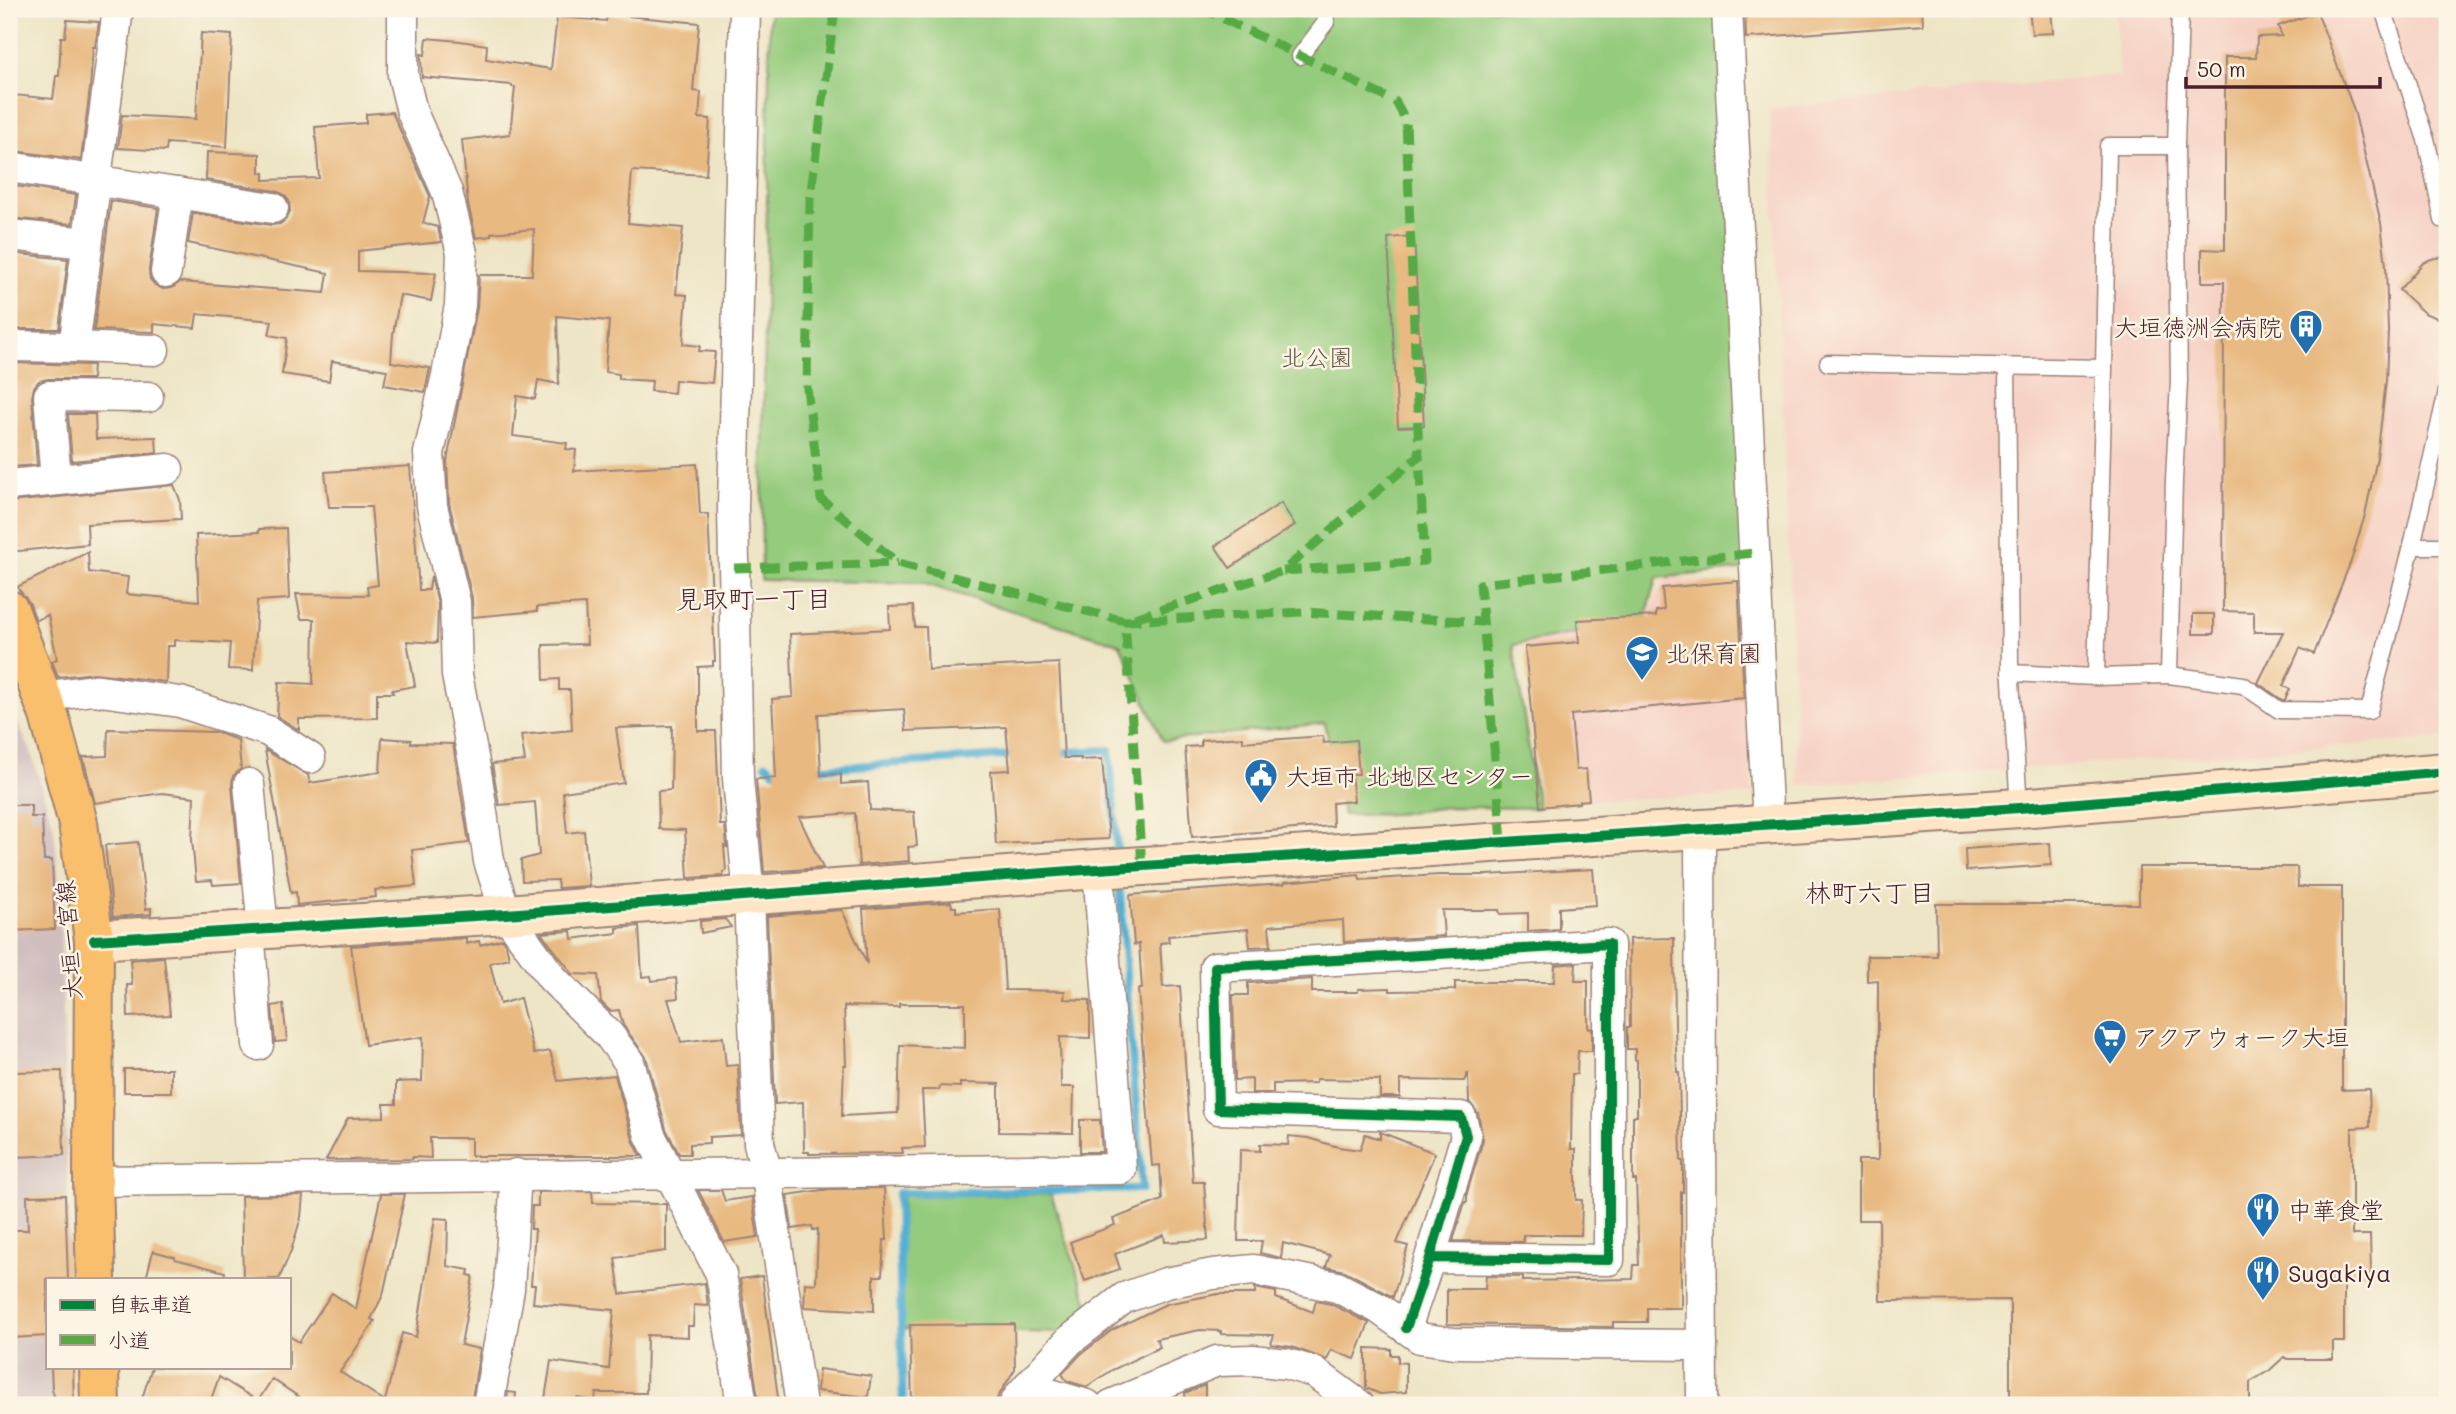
<svg xmlns="http://www.w3.org/2000/svg" width="2456" height="1414" font-family="Mali,'Klee One',sans-serif">
<style>
.built{fill:#f6d1c5}
.industrial{fill:#d1bfbf}
.green{fill:#95cb7d;stroke:#707554;stroke-width:2}
.lines{fill:none;stroke-linecap:round;stroke-linejoin:round}
.stream{stroke:#57b0d4;stroke-width:8}
.building{fill:#e8b981;fill-rule:evenodd}
.lane-casing{stroke:#9c8278;stroke-width:19}
.street-casing{stroke:#9c8278;stroke-width:33}
.secondary-casing{stroke:#9c8278;stroke-width:42}
.primary-casing{stroke:#9c8278;stroke-width:42}
.lane{stroke:#fff;stroke-width:16}
.street{stroke:#fff;stroke-width:30}
.secondary{stroke:#fde5c5;stroke-width:38}
.primary{stroke:#f9bf6d;stroke-width:38}
.quiet{stroke:#57aa44;stroke-width:9;stroke-dasharray:18 9;stroke-linecap:butt}
.cycleway-casing{stroke:#fcf5e5;stroke-width:15}
.cycleway{stroke:#00873e;stroke-width:10}
.labels{text-anchor:middle;dominant-baseline:central;stroke-width:5;stroke-linejoin:round;paint-order:stroke}
.poi-label{font-size:24px;fill:#4a1f2b;stroke:#fcf5e5;text-anchor:start}
.park-label{font-size:24px;fill:#605344;stroke:#fcf5e5}
.street-label{font-size:24px;fill:#4a1f2b;stroke:#fcf5e5}
.neighbourhood-label{font-size:26px;fill:#4a1f2b;stroke:#fcf5e5}
</style>
<rect width="100%" height="100%" fill="#fcf5e5"/>
<filter id="ink" filterUnits="userSpaceOnUse"><feTurbulence type="fractalNoise" baseFrequency=".0143" numOctaves="2"/><feDisplacementMap in="SourceGraphic" scale="14" xChannelSelector="R" yChannelSelector="G"/><feConvolveMatrix kernelMatrix="1 2 1 2 8 2 1 2 1" color-interpolation-filters="sRGB"/></filter>
<filter id="wash" filterUnits="userSpaceOnUse"><feTurbulence type="fractalNoise" baseFrequency=".00686" numOctaves="4" result="noise"/><feDisplacementMap in="SourceGraphic" scale="28" xChannelSelector="R" yChannelSelector="G"/><feGaussianBlur stdDeviation="1.57" result="paint"/><feColorMatrix in="noise" values="0 0 0 0 0 0 0 0 0 0 0 0 0 0 0 0 0 1.4 0 .05"/><feComposite in="paint" operator="in"/></filter>
<g filter="url(#wash)">
<rect width="100%" height="100%" fill="#eee5c6"/>
<g class="built">
<polygon points="2114,9 2447,9 2447,738 1798,785 1770,109 2119,75"/>
<polygon points="1667,577 1742,587 1752,795 1554,801 1528,642 1645,620"/>
</g>
<polygon class="industrial" points="9,703 31,752 54,829 60,895 70,1279 47,1279 47,1367 73,1367 74,1405 9,1405"/>
<g class="green">
<polygon points="770,9 1720,9 1746,569 1657,578 1645,620 1513,645 1538,808 1447,807 1396,814 1343,815 1325,723 1163,741 1120,644 922,583 761,580"/>
<polygon points="1051,1194 1091,1313 1064,1333 899,1329 902,1196"/>
</g>
<g class="lines">
<g class="stream">
<polyline points="1053,753 1109,750 1117,847"/>
<polyline points="766,764 774,771 785,771"/>
<polyline points="812,769 1019,755"/>
<polyline points="903,1405 898,1193 1142,1189 1120,892"/>
</g>
</g>
<g id="blocks">
<g class="building">
<polygon points="1745,9 1922,9 1923,25 1746,38"/>
<polygon points="2029,9 2051,9 2053,33 2032,34"/>
<polygon points="2317,12 2354,110 2381,223 2386,266 2388,331 2386,381 2377,458 2365,515 2351,561 2314,654 2300,648 2283,686 2290,689 2285,700 2282,700 2258,683 2283,632 2254,632 2254,612 2223,611 2224,282 2202,282 2202,249 2225,250 2225,57 2256,57 2257,37 2282,36 2278,26"/>
<polygon points="607,14 699,23 693,91 701,92 699,118 710,119 706,175 632,171 628,223 683,228 676,294 687,295 683,344 700,346 699,351 715,352 712,383 675,380 674,393 651,391 652,381 619,379 619,374 605,372 609,321 557,316 559,384 538,380 535,399 517,396 513,436 567,443 566,449 576,450 574,471 697,464 700,514 708,514 715,661 713,661 713,666 698,667 698,731 716,731 720,825 725,825 727,847 724,846 726,871 723,872 723,876 688,878 685,830 659,829 658,791 671,790 672,726 616,728 624,783 563,792 567,833 584,831 589,886 558,888 557,880 522,881 521,860 539,855 535,802 499,805 492,764 525,761 521,735 572,730 570,690 559,690 559,679 544,680 543,645 587,644 585,604 537,607 537,611 473,617 472,598 449,503 447,461 477,308 479,275 532,275 534,229 491,233 491,236 476,238 468,204 462,140 510,134 515,87 512,87 512,85 422,77 421,57 421,54 425,55 427,38 460,41 487,45 486,59 551,69 557,17 606,21"/>
<polygon points="67,20 99,22 95,47 93,47 90,88 81,160 9,150 14,95 53,99 56,76 59,76 61,37 65,37"/>
<polygon points="201,33 232,35 227,147 167,143 166,151 118,148 122,115 196,119"/>
<polygon points="392,112 430,196 423,223 438,227 441,242 358,251 358,271 436,273 431,301 400,295 393,334 391,362 430,368 425,392 384,385 387,370 332,361 329,381 282,374 287,338 269,335 272,321 197,314 195,328 154,324 154,332 94,330 111,201 158,208 149,270 150,279 155,285 163,289 172,288 180,282 325,293 328,273 188,243 193,213 271,225 280,224 286,219 290,211 289,201 283,194 276,191 206,180 207,152 260,154 260,173 264,173 264,180 319,178 315,127 366,123 366,114"/>
<polygon points="9,185 76,195 72,224 9,218"/>
<polygon points="1414,236 1424,426 1398,427 1388,238"/>
<polygon points="9,253 68,259 59,329 9,329 11,280 9,279"/>
<polygon points="2447,256 2447,322 2424,313 2399,290 2423,263 2431,259"/>
<polygon points="9,363 93,365 92,379 48,379 39,381 34,387 32,397 37,465 9,467"/>
<polygon points="68,414 95,414 96,439 156,437 157,453 72,461"/>
<polygon points="410,466 419,590 429,590 431,576 438,604 437,643 407,641 415,686 392,690 393,693 377,693 377,718 299,719 299,730 277,716 279,682 313,684 314,619 301,619 296,594 368,595 367,587 378,585 371,507 329,507 325,472"/>
<polygon points="174,485 180,500 181,519 87,524 88,544 9,552 9,529 13,529 10,502"/>
<polygon points="1281,503 1295,525 1230,568 1215,546"/>
<polygon points="286,528 289,599 257,601 253,670 228,669 230,643 174,640 174,646 167,646 166,682 95,673 58,677 52,661 57,659 48,615 36,620 29,602 17,587 88,552 89,572 128,577 126,594 199,601 196,535 259,532 259,529"/>
<polygon points="1738,581 1744,698 1571,715 1576,770 1586,769 1589,800 1579,801 1579,803 1540,807 1525,647 1579,642 1577,620 1656,616 1656,611 1664,610 1662,588"/>
<polygon points="913,606 915,627 926,627 928,670 1059,663 1064,758 1081,758 1081,760 1102,759 1109,839 996,844 991,771 1010,770 1006,727 906,731 904,709 818,714 821,775 841,774 841,784 868,782 870,810 914,812 917,846 908,847 909,861 859,865 855,813 799,817 823,868 764,872 756,779 776,778 772,699 793,697 790,634 890,629 889,607"/>
<rect x="2193" y="614" width="21" height="20"/>
<polygon points="108,729 215,732 238,740 241,769 233,776 232,786 241,883 213,885 212,880 196,881 192,839 194,797 162,793 95,803 83,757 107,756"/>
<polygon points="1323,736 1324,743 1356,740 1359,774 1351,774 1354,801 1332,803 1333,826 1192,837 1185,747 1201,746 1201,740 1243,737 1243,742"/>
<polygon points="382,738 411,740 411,743 453,744 469,843 412,850 416,886 375,890 376,897 297,905 296,892 291,893 265,750 308,775 310,783 380,772"/>
<polygon points="9,805 31,805 31,817 42,817 44,860 52,860 55,929 9,931"/>
<polygon points="138,842 146,909 151,908 151,914 113,917 105,845"/>
<polygon points="2050,843 2051,865 1966,871 1965,849"/>
<polygon points="2139,867 2297,867 2298,887 2342,887 2342,1090 2369,1089 2370,1111 2370,1127 2352,1128 2352,1235 2370,1235 2371,1274 2344,1274 2344,1342 2333,1342 2333,1359 2288,1359 2284,1357 2270,1370 2250,1382 2250,1405 2010,1405 2010,1300 1880,1301 1879,1220 1858,1220 1858,1160 1878,1160 1878,980 1867,981 1867,956 1937,956 1936,904 2139,904"/>
<polygon points="1593,869 1596,905 1559,908 1559,929 1528,931 1528,913 1500,914 1499,910 1442,910 1444,936 1344,942 1343,920 1269,926 1271,946 1250,947 1248,929 1168,936 1169,942 1160,943 1163,987 1180,986 1193,1182 1204,1182 1208,1240 1165,1242 1164,1235 1115,1254 1120,1269 1085,1281 1070,1242 1115,1225 1113,1219 1162,1200 1160,1165 1152,1166 1138,989 1142,989 1139,944 1134,945 1130,895 1284,884 1284,882 1359,875 1360,880 1439,875 1487,875"/>
<path d="M951,902L952,907H956V912L1000,909L1005,990L1065,991L1064,999L1090,1000V1038L1060,1037L1061,1087H1074L1073,1133L999,1132V1084L960,1083V1087L940,1086L939,1090H922L925,1147L902,1148L903,1153L809,1154V1152H804L803,1102L775,1104L767,916L842,910L867,964L863,909ZM899,1004H965V1048L900,1045L898,1113L842,1116L844,1065H846L844,1006L899,1007Z"/>
<polygon points="725,919 731,927 701,933 700,921"/>
<polygon points="639,926 642,977 651,976 652,981 676,978 678,998 668,999 681,1042 723,1037 726,1066 738,1065 741,1135 709,1137 709,1143 690,1144 690,1154 679,1154 666,1129 646,1057 623,1025 619,1010 610,1011 601,1002 598,975 573,974 541,933 571,931 572,939 617,933 617,928"/>
<polygon points="466,938 466,944 479,941 480,945 503,939 506,944 509,958 490,963 500,1004 520,998 534,1054 550,1051 558,1081 615,1075 633,1140 641,1156 471,1156 471,1138 430,1138 431,1158 413,1157 412,1159 326,1160 348,1118 384,1117 384,1104 396,1104 396,1082 422,1081 423,1037 365,1045 351,946"/>
<polygon points="1674,938 1675,1026 1677,1072 1679,1072 1681,1161 1683,1161 1683,1192 1681,1192 1681,1308 1647,1308 1647,1322 1613,1322 1613,1327 1447,1324 1447,1289 1485,1289 1486,1276 1523,1277 1523,1281 1633,1279 1634,1265 1639,1265 1636,1180 1633,1180 1633,1116 1637,1116 1637,1060 1635,1060 1635,1049 1627,1049 1627,1027 1630,1027 1629,939"/>
<polygon points="164,957 170,1015 128,1017 127,985 132,985 130,960"/>
<polygon points="1576,963 1575,981 1588,981 1588,1029 1592,1028 1592,1051 1578,1051 1577,1074 1572,1074 1571,1149 1576,1149 1576,1200 1582,1200 1581,1235 1523,1235 1523,1242 1453,1241 1465,1202 1467,1202 1467,1193 1483,1140 1478,1113 1469,1102 1468,1073 1464,1081 1400,1080 1400,1097 1380,1097 1380,1080 1316,1079 1316,1083 1273,1084 1273,1093 1252,1093 1252,1079 1235,1080 1233,995 1248,995 1248,983 1312,979 1312,992 1358,992 1358,989 1390,988 1390,991 1455,990 1455,982 1554,982 1555,965"/>
<polygon points="283,1004 287,1041 275,1042 272,1006"/>
<rect x="124" y="1069" width="47" height="23"/>
<polygon points="62,1071 64,1155 15,1157 12,1072"/>
<polygon points="1080,1120 1100,1120 1102,1152 1080,1152"/>
<polygon points="1380,1132 1435,1153 1397,1243 1408,1246 1393,1297 1345,1271 1326,1267 1330,1255 1283,1243 1281,1258 1260,1253 1262,1241 1238,1241 1240,1150 1260,1151 1260,1144 1288,1145 1289,1136 1308,1138 1338,1147 1360,1150 1365,1134 1380,1139"/>
<polygon points="884,1188 887,1240 884,1240 882,1276 874,1276 874,1311 804,1307 805,1283 816,1284 818,1229 813,1230 812,1226 792,1229 787,1195 830,1189"/>
<polygon points="698,1190 721,1190 725,1201 752,1197 758,1237 724,1242"/>
<polygon points="592,1191 593,1203 666,1204 666,1251 615,1258 620,1294 705,1283 708,1306 694,1305 693,1326 688,1326 688,1337 647,1335 646,1393 596,1393 595,1401 577,1398 576,1405 544,1405 551,1361 609,1369 614,1310 533,1303 535,1285 531,1285 535,1229 531,1229 532,1206 538,1206 538,1192"/>
<polygon points="381,1194 405,1194 383,1295 371,1319 375,1321 340,1372 385,1401 402,1333 416,1337 435,1218 448,1219 447,1266 469,1270 468,1275 473,1276 461,1345 480,1349 471,1405 311,1405 272,1379 258,1401 219,1377 209,1405 140,1405 152,1367 289,1367 289,1336 299,1342 332,1293 356,1309"/>
<polygon points="65,1195 68,1279 47,1279 47,1336 9,1338 9,1230 28,1230 27,1196"/>
<polygon points="303,1195 301,1217 291,1251 279,1279 243,1279 241,1196"/>
<polygon points="153,1251 175,1257 175,1259 225,1272 224,1279 146,1279"/>
<polygon points="762,1276 779,1405 759,1405 740,1279"/>
<polygon points="1255,1288 1276,1292 1276,1298 1313,1312 1316,1301 1331,1304 1369,1323 1355,1359 1331,1350 1327,1360 1292,1347 1271,1344 1274,1335 1221,1334 1221,1331 1200,1330 1156,1339 1160,1347 1112,1370 1087,1387 1067,1381 1062,1374 1081,1354 1112,1330 1166,1304 1218,1294 1255,1294"/>
<polygon points="1014,1324 1015,1369 993,1405 912,1405 910,1325"/>
<polygon points="1366,1348 1391,1349 1391,1355 1398,1355 1398,1362 1406,1363 1406,1392 1380,1394 1366,1388"/>
<polygon points="51,1367 73,1367 74,1405 57,1405 52,1389"/>
<polygon points="819,1369 871,1376 868,1397 817,1391"/>
<polygon points="1205,1385 1205,1405 1185,1405 1185,1393"/>
<polygon points="508,1392 516,1393 515,1405 506,1405"/>
</g>
</g>
</g>
<g filter="url(#ink)">
<use href="#blocks" fill-opacity="0" stroke="#9c8278" stroke-width="2"/>
<g class="lines">
<defs>
<g id="lane">
<polyline points="2383,9 2427,143 2443,220 2447,220"/>
<polyline points="1300,56 1326,22 1325,9"/>
<polyline points="2176,146 2180,9"/>
<polyline points="1828,363 2104,368 2108,146 2176,146 2179,381 2174,480 2169,675 2096,677 2104,368"/>
<polyline points="2007,367 2010,665 2019,808"/>
<polyline points="2412,546 2447,391"/>
<polyline points="2010,673 2096,677"/>
<polyline points="2169,675 2243,685 2279,710 2369,711 2412,546 2447,546"/>
</g>
<g id="street">
<polyline points="403,9 403,75 412,112 447,192 462,253 460,305 447,375 429,453 432,506 455,602 457,675 477,778 489,861 506,914 552,978 609,1035 629,1062 650,1135 721,1274 742,1405"/>
<polyline points="745,9 733,508 738,779 749,897 759,1143 766,1171 801,1405"/>
<polyline points="1727,9 1768,826"/>
<polyline points="9,167 273,208"/>
<polyline points="9,235 87,243"/>
<polyline points="166,272 178,193"/>
<polyline points="9,346 74,347 118,9"/>
<polyline points="74,347 154,350"/>
<polyline points="56,480 49,396 148,397"/>
<polyline points="9,485 168,469"/>
<polyline points="42,697 93,690 180,702 268,731 310,758"/>
<polyline points="249,784 263,929"/>
<polyline points="1700,829 1702,1405"/>
<polyline points="249,930 258,1045"/>
<path d="M93,1181C436,1175 779,1171 1121,1169L1098,869"/>
<polyline points="1406,1328 1430,1258 1466,1136 1461,1117 1218,1109 1215,967 1609,944 1609,1260 1430,1258"/>
<polyline points="1027,1387 1087,1405"/>
<polyline points="488,1405 509,1289 516,1174"/>
<polyline points="1014,1405 1020,1395 1069,1341 1124,1298 1166,1283 1213,1274 1254,1270 1337,1287 1378,1308 1420,1338 1454,1343 1702,1345"/>
<polyline points="1111,1405 1217,1361 1253,1360 1287,1364 1314,1372 1359,1405"/>
</g>
<polyline id="secondary" points="94,940 506,914 1098,869 2019,808 2447,772"/>
<g id="primary">
<polyline points="9,610 49,715 78,823 94,940 93,1181 96,1279"/>
<polyline points="99,1367 100,1405"/>
</g>
</defs>
<use href="#lane" class="lane-casing"/>
<use href="#street" class="street-casing"/>
<use href="#secondary" class="secondary-casing"/>
<use href="#primary" class="primary-casing"/>
<use href="#lane" class="lane"/>
<use href="#street" class="street"/>
<use href="#secondary" class="secondary"/>
<use href="#primary" class="primary"/>
<g class="quiet">
<polyline points="835,9 810,199 807,388 821,499 898,563 1125,621 1283,571 1419,456 1406,121 1396,102 1203,9"/>
<polyline points="734,568 898,563"/>
<polyline points="1283,571 1425,561 1419,456"/>
<polyline points="1502,841 1480,584 1753,553"/>
<polyline points="1142,866 1125,621 1304,612 1483,622"/>
</g>
<defs>
<g id="cycleway">
<polyline points="94,940 506,914 1098,869 2019,808 2447,772"/>
<polyline points="1406,1328 1430,1258 1466,1136 1461,1117 1218,1109 1215,967 1609,944 1609,1260 1430,1258"/>
</g>
</defs>
<use href="#cycleway" class="cycleway-casing"/>
<use href="#cycleway" class="cycleway"/>
</g>
</g>
<defs>
<symbol id="building-pin" viewBox="-11 -11 22 30"><path d="M0 17L-7.5 6A9.5 9.5 0 1 1 7.5 6Z" fill="#1f6fb2" stroke="#fcf5e5"/><path d="M-4-6H4V6H1V3H-1V6H-4ZM-2.5-4.3h1.7v1.8h-1.7ZM.8-4.3h1.7v1.8H.8ZM-2.5-1h1.7V.8h-1.7ZM.8-1h1.7V.8H.8Z" fill="#fff"/></symbol>
<symbol id="school-pin" viewBox="-11 -11 22 30"><path d="M0 17L-7.5 6A9.5 9.5 0 1 1 7.5 6Z" fill="#1f6fb2" stroke="#fcf5e5"/><path d="M0-5L7-2L0 1L-7-2ZM-4 1L0 2.5L4 1V4Q0 6-4 4Z" fill="#fff"/></symbol>
<symbol id="civic-pin" viewBox="-11 -11 22 30"><path d="M0 17L-7.5 6A9.5 9.5 0 1 1 7.5 6Z" fill="#1f6fb2" stroke="#fcf5e5"/><path d="M-.6-6.5H3V-4.5H.6V-3L4-1V1h2V6H-6V1h2V-1L-.6-3ZM-1.2 2.5V6h2.4V2.5Z" fill="#fff"/></symbol>
<symbol id="supermarket-pin" viewBox="-11 -11 22 30"><path d="M0 17L-7.5 6A9.5 9.5 0 1 1 7.5 6Z" fill="#1f6fb2" stroke="#fcf5e5"/><path d="M-6-5.5h2.5l.6 2H6L4.5 2H-2.5L-4.4-4H-6ZM-1.5 3.2a1.3 1.3 0 1 0 .1 0ZM3 3.2a1.3 1.3 0 1 0 .1 0Z" fill="#fff"/></symbol>
<symbol id="restaurant-pin" viewBox="-11 -11 22 30"><path d="M0 17L-7.5 6A9.5 9.5 0 1 1 7.5 6Z" fill="#1f6fb2" stroke="#fcf5e5"/><path d="M-5-6h1v4h1v-4h1v4h1v-4h1v5L-1.5 .5V6h-2V.5L-5-1ZM5-6V6H3V1.5H1.5Q1.5-4 5-6Z" fill="#fff"/></symbol>
</defs>
<g fill-rule="evenodd">
<use href="#building-pin" x="2287" y="307" width="38" height="52"/>
<use href="#school-pin" x="1623" y="633" width="38" height="52"/>
<use href="#civic-pin" x="1242" y="756" width="38" height="52"/>
<use href="#supermarket-pin" x="2091" y="1017" width="38" height="52"/>
<use href="#restaurant-pin" x="2244" y="1190" width="38" height="52"/>
<use href="#restaurant-pin" x="2244" y="1253" width="38" height="52"/>
</g>
<g class="labels">
<g class="poi-label">
<text x="2282" y="326" text-anchor="end">大垣徳洲会病院</text>
<text x="1666" y="652">北保育園</text>
<text x="1286" y="775">大垣市 北地区センター</text>
<text x="2134" y="1036">アクアウォーク大垣</text>
<text x="2288" y="1209">中華食堂</text>
<text x="2288" y="1272">Sugakiya</text>
</g>
<g class="park-label">
<text x="1317" y="356">北公園</text>
</g>
<g class="street-label">
<text transform="translate(68 940) rotate(-94)">大垣一宮線</text>
</g>
<g class="neighbourhood-label">
<text x="754" y="598">見取町一丁目</text>
<text x="1870" y="892">林町六丁目</text>
</g>
</g>
<rect width="2456" height="1414" fill="none" stroke="#fcf5e5" stroke-width="35"/>
<rect x="46" y="1278" width="245" height="91" fill="#fcf5e5" stroke="#b59f9b" stroke-width="2"/>
<rect x="60" y="1300" width="35" height="10" fill="#00873e" stroke="#b59f9b" stroke-width="2"/>
<text x="108" y="1312" font-size="21" fill="#4a1f2b">自転車道</text>
<rect x="60" y="1335" width="35" height="10" fill="#57aa44" stroke="#b59f9b" stroke-width="2"/>
<text x="108" y="1348" font-size="21" fill="#4a1f2b">小道</text>
<path d="M2186 77v10h194v-10" fill="none" stroke="#4a1f2b" stroke-width="3.5"/>
<text x="2197" y="77" font-size="21" fill="#4a1f2b" stroke="#fcf5e5" stroke-width="5" paint-order="stroke">50 m</text>
</svg>
